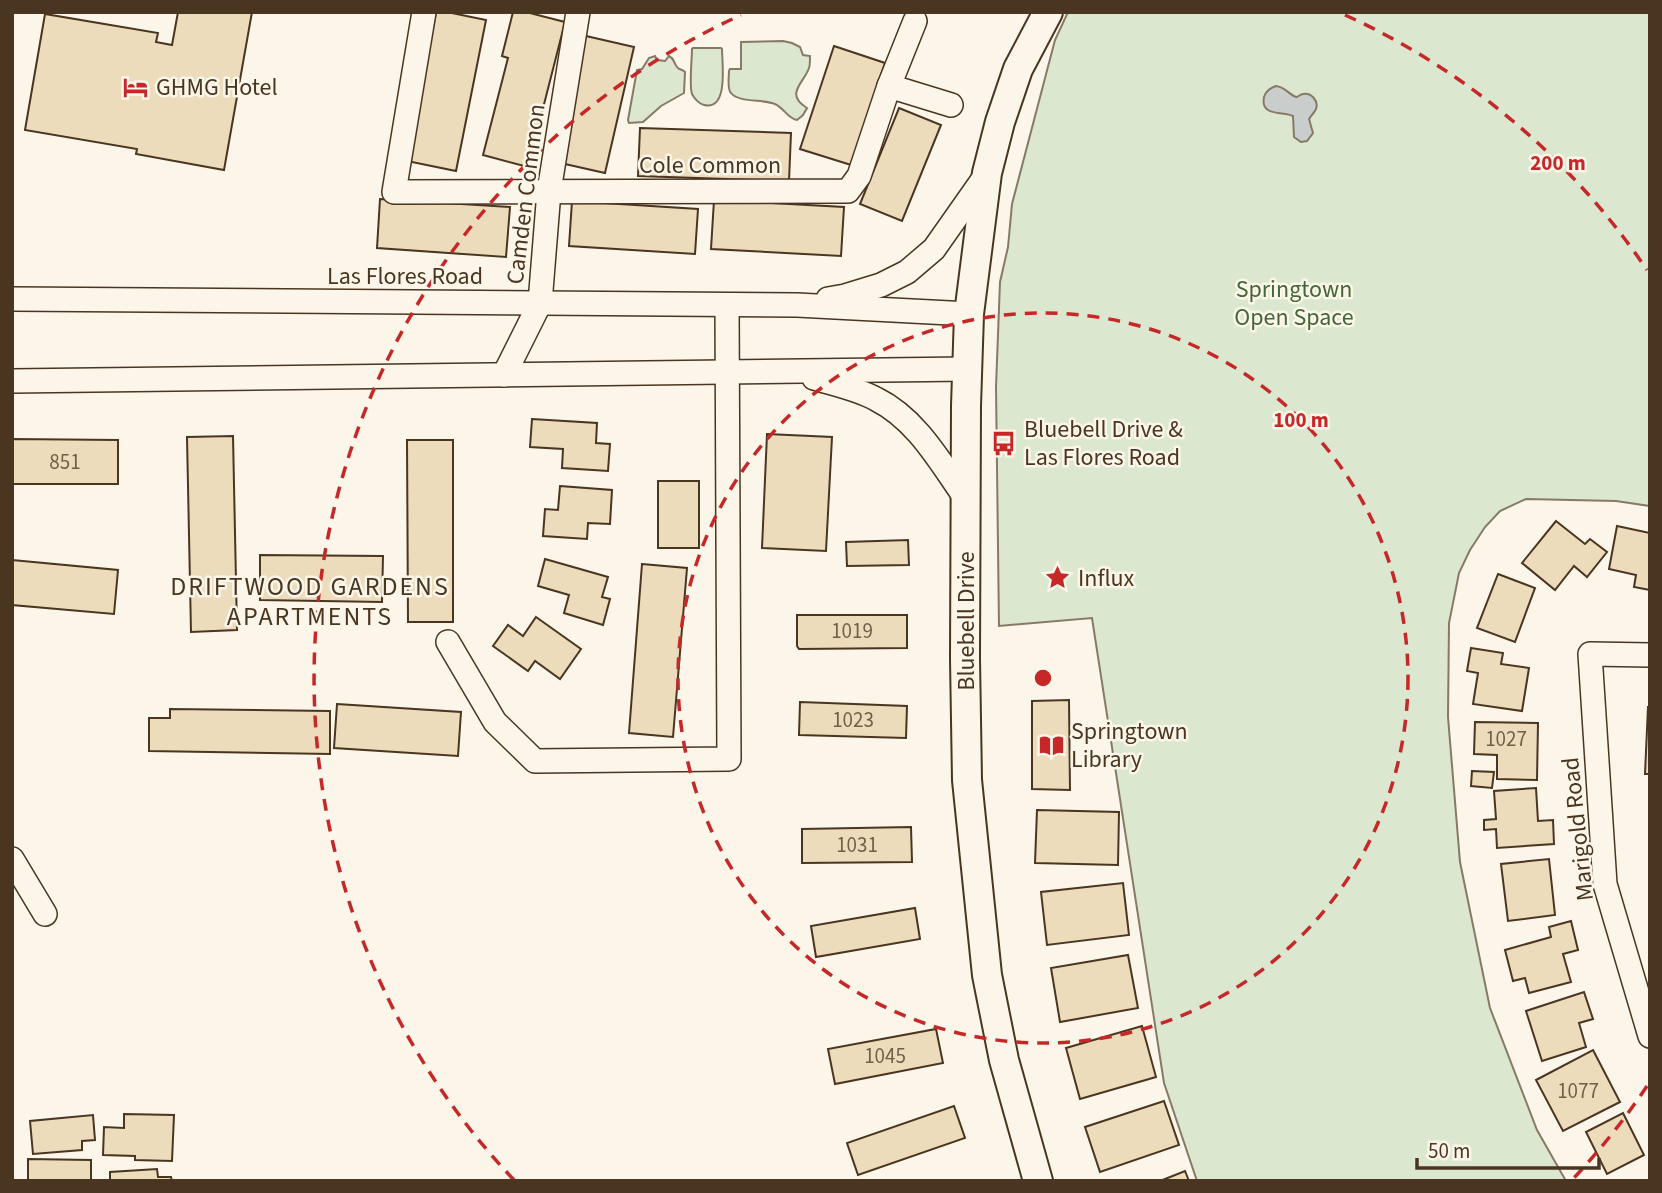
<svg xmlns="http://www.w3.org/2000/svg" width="1662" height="1193" font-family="'Source Sans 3',sans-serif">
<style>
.green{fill:#dce7d0;stroke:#887966;stroke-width:2}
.water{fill:#c9cecd;stroke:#887966;stroke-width:2}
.building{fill:#ecdcbc;stroke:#4a3520;stroke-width:2}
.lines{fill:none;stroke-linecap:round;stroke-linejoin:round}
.minor-casing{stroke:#4a3520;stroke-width:26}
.tertiary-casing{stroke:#4a3520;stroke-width:32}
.minor{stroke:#fbf6e9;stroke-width:23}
.tertiary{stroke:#fbf6e9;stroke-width:28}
.ring{fill:none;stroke:#c62828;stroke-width:3.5;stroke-dasharray:12 9}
.labels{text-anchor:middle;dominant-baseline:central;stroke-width:5;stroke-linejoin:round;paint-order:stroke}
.number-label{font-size:21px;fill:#725f47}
.poi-label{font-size:24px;fill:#4a3520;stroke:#fbf6e9;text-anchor:start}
.street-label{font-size:24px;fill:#4a3520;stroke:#fbf6e9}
.park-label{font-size:24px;fill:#436837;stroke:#fbf6e9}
.neighbourhood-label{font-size:26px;letter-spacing:2px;fill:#4a3520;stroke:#fbf6e9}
.centre{fill:#c62828;stroke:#fbf6e9;stroke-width:3.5}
.ring-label{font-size:21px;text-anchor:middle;font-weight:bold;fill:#c62828;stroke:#fbf6e9;stroke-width:5;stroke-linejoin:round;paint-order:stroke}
</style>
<rect width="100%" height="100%" fill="#fbf6e9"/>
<g class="green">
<polygon points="1068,12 1650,12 1650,506 1616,501 1526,499 1500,511 1485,527 1470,550 1459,573 1449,623 1448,717 1460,862 1490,1008 1537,1130 1566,1181 1197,1181 1164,1083 1092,618 999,626 996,387 1000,282 1008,247 1012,204 1055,40"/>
<path d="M783,41L792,43L800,47L803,55L810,56C810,59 810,66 809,68C804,83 784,94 807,108L803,115L797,120C787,118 784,108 775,104C763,99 739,103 731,93C727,89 729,77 729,71L730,69H741V42Z"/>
<path d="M693,48H721L722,49C722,63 729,111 704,105C699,104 694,98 692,94C689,86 692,59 692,49Z"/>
<path d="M655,56L657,60L665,61L669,56C675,59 673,62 677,67C679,70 682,69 685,72L684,93L661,106L643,122L629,123L628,120L637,70L642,69L649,58Z"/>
</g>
<path class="water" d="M1276,86C1286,87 1291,97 1297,97C1299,96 1301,94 1303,94C1311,92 1319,101 1316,109C1314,113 1311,116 1309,119L1313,133L1307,141L1301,142L1294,137L1293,116C1283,111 1260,117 1264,97C1266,91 1270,88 1276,86Z"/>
<g class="building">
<polygon points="178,12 252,12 224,170 136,154 137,149 25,130 45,14 158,33 156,42 172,45"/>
<polygon points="436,12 447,12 486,20 456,171 407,161"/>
<polygon points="513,12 526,12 565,22 528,167 483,155 508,58 502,56"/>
<polygon points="586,36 634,47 605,173 556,162"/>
<polygon points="834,46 885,63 851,165 800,149"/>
<polygon points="899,108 941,125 902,221 860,204"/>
<polygon points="640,128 791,133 789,181 638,176"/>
<polygon points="380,199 510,207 506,257 377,248"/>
<polygon points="714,200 844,207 841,256 711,249"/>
<polygon points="572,201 698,209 695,254 569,246"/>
<polygon points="532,419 597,423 596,443 610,444 608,471 562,468 563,449 530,447"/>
<polygon points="767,434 832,437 826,551 762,548"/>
<polygon points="233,436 237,630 191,632 187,437"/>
<polygon points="12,439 118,440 118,484 12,484"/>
<polygon points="407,440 453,440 453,622 408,622"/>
<rect x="658" y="481" width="41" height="67"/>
<polygon points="560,486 612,490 610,524 588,523 587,539 543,536 545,509 558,510"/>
<polygon points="1556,521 1585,544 1590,539 1607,552 1587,577 1574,566 1555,590 1522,563"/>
<polygon points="1617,526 1650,533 1650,590 1634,587 1636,575 1609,569"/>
<polygon points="908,540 909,565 847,566 846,542"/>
<polygon points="260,555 383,556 382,602 260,600"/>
<polygon points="545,559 608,577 602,597 610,599 603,625 564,613 569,595 538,586"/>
<polygon points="12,560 118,570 114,614 12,605"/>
<polygon points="642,564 687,568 673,737 629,733"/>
<polygon points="1498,574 1535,588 1515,642 1477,628"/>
<polygon points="797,615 907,615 907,648 799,649 797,646"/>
<polygon points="536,617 581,649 560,679 535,661 528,671 493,646 508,625 523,636"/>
<polygon points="1471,648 1503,653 1501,664 1529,668 1522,711 1473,704 1478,673 1467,671"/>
<polygon points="1069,700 1070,790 1032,789 1032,701"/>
<polygon points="800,702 907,706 906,738 799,735"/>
<polygon points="337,704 461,712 458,756 334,748"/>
<polygon points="1648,707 1650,707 1650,774 1645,774"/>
<polygon points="170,709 330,711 330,754 149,751 149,718 170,718"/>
<polygon points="1475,722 1538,723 1537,780 1497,779 1497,755 1474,754"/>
<polygon points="1472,771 1494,772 1492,788 1471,786"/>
<polygon points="1536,788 1538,821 1553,820 1554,844 1497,848 1496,829 1484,830 1484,820 1496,819 1494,791"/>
<polygon points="1037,810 1119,812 1118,865 1035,863"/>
<polygon points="911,827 912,862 802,863 802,829"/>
<polygon points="1549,859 1555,915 1508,921 1501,864"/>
<polygon points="1123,883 1129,935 1047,945 1041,892"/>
<polygon points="915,908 920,939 816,957 811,926"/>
<polygon points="1571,921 1578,950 1563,954 1571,982 1529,993 1525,978 1513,981 1505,950 1551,937 1549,927"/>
<polygon points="1128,955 1138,1008 1060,1022 1051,968"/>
<polygon points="1584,992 1593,1019 1579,1023 1586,1047 1542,1061 1526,1011"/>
<polygon points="1142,1026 1156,1077 1080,1099 1066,1048"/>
<polygon points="936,1029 943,1063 835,1084 828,1049"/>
<polygon points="1593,1050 1620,1102 1563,1131 1536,1080"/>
<polygon points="1164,1101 1179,1145 1100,1172 1085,1127"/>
<polygon points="954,1106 965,1138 858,1175 847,1143"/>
<polygon points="1623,1113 1644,1155 1607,1174 1586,1132"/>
<polygon points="124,1114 174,1115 172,1161 135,1160 135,1156 103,1155 104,1127 124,1128"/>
<polygon points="93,1115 95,1140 82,1141 82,1150 33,1154 30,1121"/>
<polygon points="28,1159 91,1160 91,1181 28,1181"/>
<polygon points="157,1169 158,1177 171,1177 172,1181 110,1181 110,1172"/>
<polygon points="1185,1171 1189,1181 1160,1181"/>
</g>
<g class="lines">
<defs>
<g id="minor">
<polyline points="424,12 394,192 848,191 859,176 889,86 951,105"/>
<polyline points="889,86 915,21"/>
<polyline points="12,299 797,305 969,314"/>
<polyline points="828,299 845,296 881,285 907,272 934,249 986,175"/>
<polyline points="504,375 540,303 549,191 578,12"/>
<path d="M814,378C834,384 858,389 876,399C918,420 941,464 967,500"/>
<polyline points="12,381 967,369"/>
<polyline points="448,642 495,722 535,761 729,759 727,305"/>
<polyline points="1650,655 1590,654 1605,884 1650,1036"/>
<polyline points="12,859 45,914"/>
</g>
<polyline id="tertiary" points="1038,1181 1004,1060 987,975 967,780 965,659 966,406 969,314 987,173 1000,122 1018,69 1048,12"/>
</defs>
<use href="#minor" class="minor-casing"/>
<use href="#tertiary" class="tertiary-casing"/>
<use href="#minor" class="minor"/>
<use href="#tertiary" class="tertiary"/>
</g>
<g class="ring">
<circle cx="1043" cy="678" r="365"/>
<path d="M1647 1086A729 729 0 0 1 1572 1180M514 1180A729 729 0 0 1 741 15M1345 15A729 729 0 0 1 1647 270"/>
</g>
<defs>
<symbol id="hotel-bare" viewBox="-9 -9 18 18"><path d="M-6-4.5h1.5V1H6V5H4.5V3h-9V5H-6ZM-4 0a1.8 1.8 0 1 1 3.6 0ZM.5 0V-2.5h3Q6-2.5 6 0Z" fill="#c62828" stroke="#fbf6e9" stroke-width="2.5" paint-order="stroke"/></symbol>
<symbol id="bus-bare" viewBox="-9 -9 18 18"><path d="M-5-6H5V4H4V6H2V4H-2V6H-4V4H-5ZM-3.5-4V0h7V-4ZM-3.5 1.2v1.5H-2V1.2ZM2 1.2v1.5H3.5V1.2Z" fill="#c62828" stroke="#fbf6e9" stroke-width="2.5" paint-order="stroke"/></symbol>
<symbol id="sight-bare" viewBox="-9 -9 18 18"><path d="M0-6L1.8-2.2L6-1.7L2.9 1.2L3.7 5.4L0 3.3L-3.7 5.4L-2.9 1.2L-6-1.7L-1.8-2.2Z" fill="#c62828" stroke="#fbf6e9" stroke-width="2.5" paint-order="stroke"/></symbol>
<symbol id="library-bare" viewBox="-9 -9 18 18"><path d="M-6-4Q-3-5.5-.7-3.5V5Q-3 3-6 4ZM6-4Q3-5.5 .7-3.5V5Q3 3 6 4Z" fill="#c62828" stroke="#fbf6e9" stroke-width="2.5" paint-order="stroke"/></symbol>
</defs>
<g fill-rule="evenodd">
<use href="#hotel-bare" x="118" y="70" width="35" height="35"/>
<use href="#bus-bare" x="986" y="426" width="35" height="35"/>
<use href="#sight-bare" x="1040" y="560" width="35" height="35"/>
<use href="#library-bare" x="1034" y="728" width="35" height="35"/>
</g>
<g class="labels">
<g class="number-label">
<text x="65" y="462">851</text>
<text x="852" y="631">1019</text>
<text x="853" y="720">1023</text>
<text x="1506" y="739">1027</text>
<text x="857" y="845">1031</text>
<text x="885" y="1056">1045</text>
<text x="1578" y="1091">1077</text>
</g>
<g class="poi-label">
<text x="156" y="87">GHMG Hotel</text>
<text x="1024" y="429">Bluebell Drive &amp;<tspan x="1024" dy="28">Las Flores Road</tspan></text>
<text x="1078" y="578">Influx</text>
<text x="1071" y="731">Springtown<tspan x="1071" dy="28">Library</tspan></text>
</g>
<g class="street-label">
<text x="710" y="165">Cole Common</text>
<text transform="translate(526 194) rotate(-83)">Camden Common</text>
<text x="405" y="276">Las Flores Road</text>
<text transform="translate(966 621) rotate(-90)">Bluebell Drive</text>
<text transform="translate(1578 829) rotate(-96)">Marigold Road</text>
</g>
<g class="park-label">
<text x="1294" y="289">Springtown<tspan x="1294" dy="28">Open Space</tspan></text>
</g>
<g class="neighbourhood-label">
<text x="310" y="586">DRIFTWOOD GARDENS<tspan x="310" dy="30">APARTMENTS</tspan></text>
</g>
</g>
<circle cx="1043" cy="678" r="10" class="centre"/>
<g class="ring-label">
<text x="1558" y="170">200 m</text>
<text x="1301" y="427">100 m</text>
</g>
<rect width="1662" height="1193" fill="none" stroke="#4a3520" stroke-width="28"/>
<path d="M1417 1158v10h182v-10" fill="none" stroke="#4a3520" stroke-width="3.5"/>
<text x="1428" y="1158" font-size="21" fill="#4a3520" stroke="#fbf6e9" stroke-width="5" paint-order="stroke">50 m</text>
</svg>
